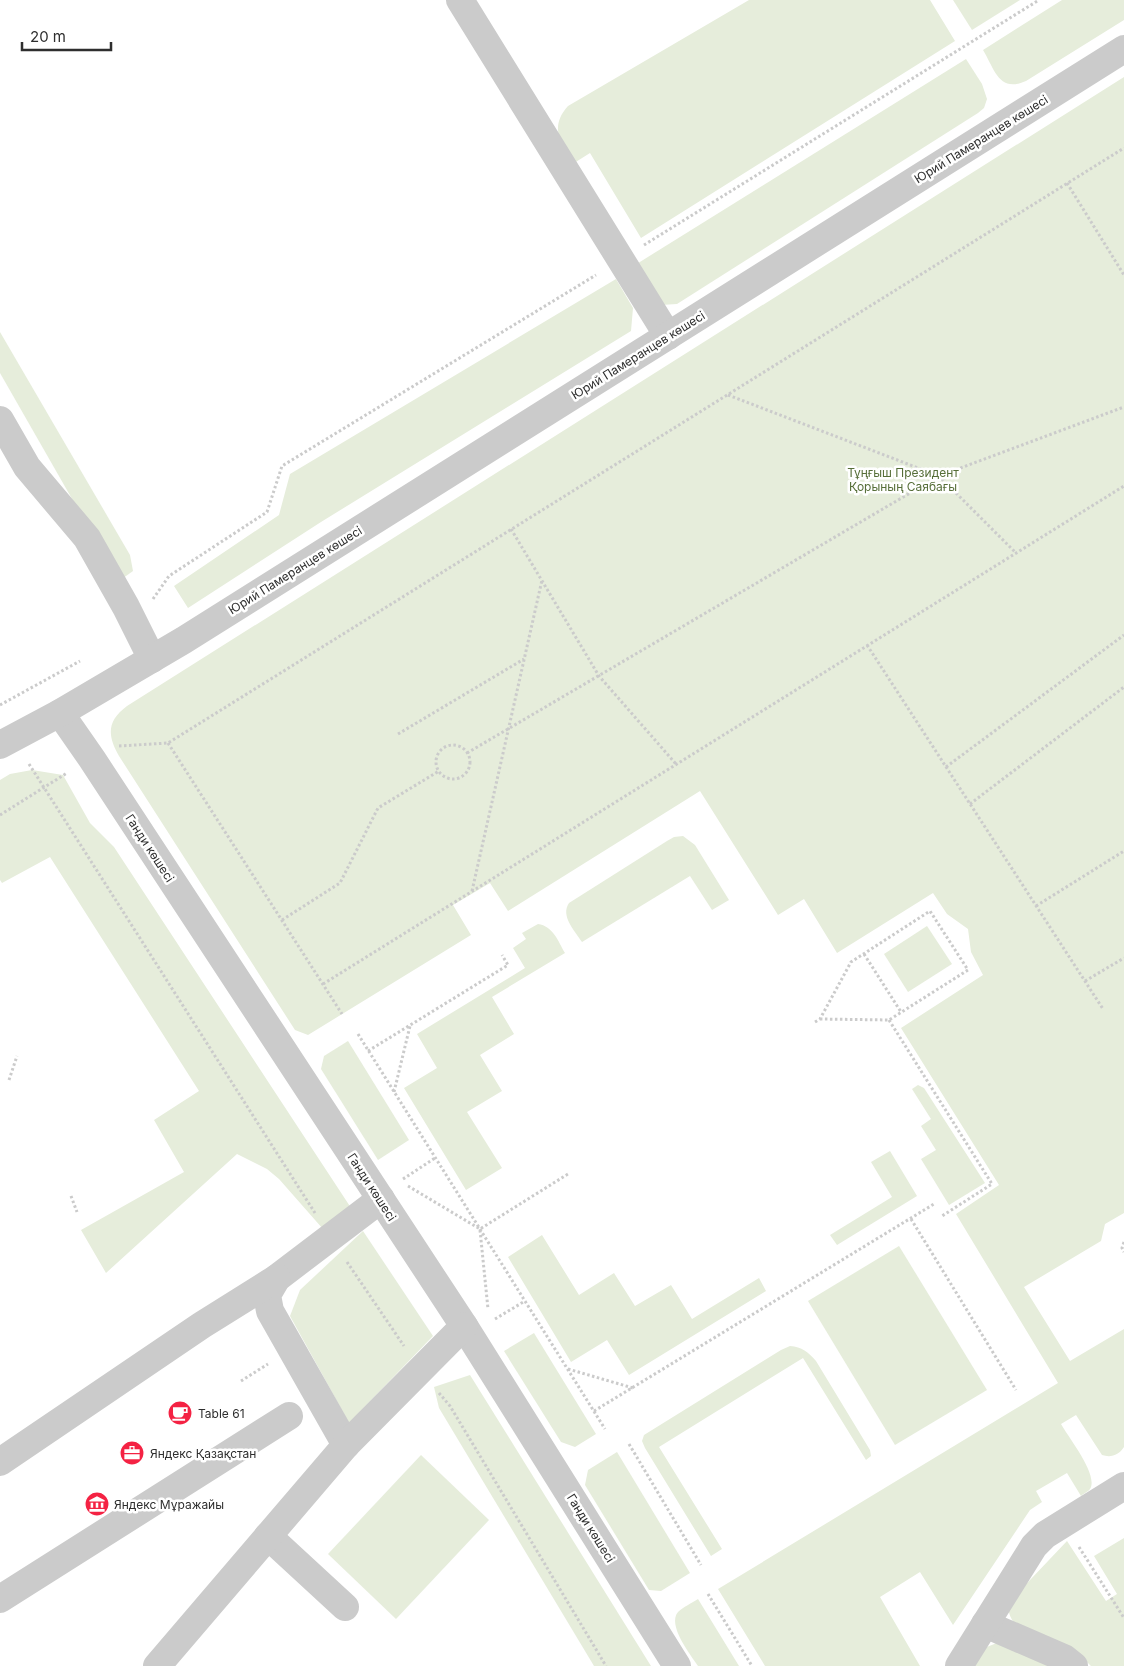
<svg xmlns="http://www.w3.org/2000/svg" width="1124" height="1666" font-family="Inter,sans-serif">
<style>
.green{fill:#e6eddb}
.lines{fill:none;stroke-linecap:round;stroke-linejoin:round}
.path{stroke:#cbcbcb;stroke-width:3;stroke-dasharray:2.5 2.5;stroke-linecap:butt}
.minor{stroke:#cbcbcb;stroke-width:28}
.labels{text-anchor:middle;dominant-baseline:central;stroke-width:5;stroke-linejoin:round;paint-order:stroke}
.street-label{font-size:12px;fill:#2e2e2e;stroke:#fff}
.park-label{font-size:12px;fill:#566e38;stroke:#fff}
.poi-label{font-size:12px;fill:#2e2e2e;stroke:#fff;text-anchor:start}
</style>
<rect width="100%" height="100%" fill="#fff"/>
<g class="green">
<path d="M749,0H930L955,41L641,238L590,153L571,165C561,143 549,127 568,106Z"/>
<polygon points="953,0 1020,0 972,30"/>
<path d="M1062,0H1124V20L1026,81C999,93 995,70 983,50Z"/>
<polygon points="966,59 982,84 987,99 984,108 978,113 677,304 661,305 635,265"/>
<path d="M1124,77V1213L1105,1224L1101,1241L1024,1287L1070,1361L1124,1329V1447C1119,1455 1111,1458 1102,1455L1076,1415L1061,1424C1068,1437 1099,1475 1090,1489C1089,1491 1083,1494 1081,1496L1067,1473L1036,1491L1042,1502L1030,1510L953,1625L920,1572L880,1597L920,1666H765L718,1589L1058,1383L956,1214L999,1185L901,1028L983,975L971,952L968,929L947,914L933,893L837,953L804,899L778,915L700,791L508,911L490,883L453,905L471,935L308,1035L295,1030L119,756C107,735 107,721 127,706Z"/>
<polygon points="616,279 633,308 631,331 321,522 188,608 174,586 279,515 290,474"/>
<polygon points="0,332 130,555 133,571 119,581 0,373"/>
<polygon points="32,770 63,775 90,823 114,847 357,1217 330,1237 279,1179 267,1169 237,1154 106,1273 81,1230 184,1172 154,1120 199,1091 50,857 2,883 0,880 0,780 10,774"/>
<path d="M683,836L695,845L729,900L712,910L690,876L582,942C575,931 560,916 569,903L667,841L674,837Z"/>
<path d="M538,924C553,926 558,941 565,953L492,997L514,1034L480,1055L502,1091L467,1112L502,1168L466,1190L404,1088L437,1068L417,1034L525,968L513,948L526,939L522,933Z"/>
<polygon points="927,926 952,964 908,992 884,954"/>
<polygon points="348,1041 409,1140 378,1160 321,1069 324,1056"/>
<polygon points="918,1085 924,1088 985,1183 949,1205 921,1159 936,1150 921,1126 931,1119 912,1089"/>
<polygon points="890,1151 917,1196 837,1245 830,1235 892,1197 871,1162"/>
<polygon points="363,1231 433,1336 349,1423 290,1316 300,1290"/>
<polygon points="542,1235 579,1295 614,1273 635,1306 671,1285 692,1319 759,1278 766,1291 629,1375 607,1340 571,1362 508,1257"/>
<polygon points="899,1246 987,1390 895,1445 808,1301"/>
<polygon points="534,1333 596,1434 575,1447 561,1442 504,1351"/>
<path d="M790,1346C802,1347 808,1352 816,1361L870,1450L871,1456L866,1460L803,1358L659,1447L722,1549L711,1556L645,1448L642,1441L644,1435L781,1350Z"/>
<polygon points="470,1375 651,1666 594,1666 439,1408 434,1387"/>
<polygon points="617,1452 690,1573 661,1591 649,1590 585,1485 588,1470"/>
<polygon points="421,1455 489,1520 396,1619 328,1554"/>
<path d="M1124,1538V1666H1091L1086,1661L1014,1623C1009,1615 1007,1610 1010,1601L1067,1541L1106,1601L1117,1594L1094,1556Z"/>
<path d="M698,1599L739,1666H698C690,1654 667,1625 678,1612C683,1607 692,1603 698,1599Z"/>
<polygon points="1002,1641 1053,1666 972,1666 979,1650"/>
</g>
<g class="lines">
<g class="path">
<polyline points="1067,183 1124,275"/>
<polyline points="644,245 1039,0"/>
<polyline points="728,395 939,476 1016,553"/>
<polyline points="511,529 599,676 676,764"/>
<polyline points="153,599 169,576 267,512 282,466 596,275"/>
<polyline points="867,645 1103,1009"/>
<polyline points="0,705 80,661"/>
<polyline points="398,734 524,659"/>
<polyline points="168,743 342,1014"/>
<circle cx="453" cy="762" r="17"/>
<polyline points="119,746 168,743 1124,148"/>
<polyline points="467,753 939,476 1124,407"/>
<polyline points="29,764 315,1213"/>
<polyline points="946,767 1124,635"/>
<polyline points="970,804 1124,687"/>
<polyline points="0,815 67,773"/>
<polyline points="472,891 542,580"/>
<polyline points="1036,906 1124,851"/>
<polyline points="282,920 340,883 378,808 439,771"/>
<polyline points="864,954 901,1012"/>
<polyline points="1085,981 1124,958"/>
<polyline points="323,984 1124,486"/>
<polyline points="889,1020 992,1184 942,1216"/>
<polyline points="815,1022 820,1019 851,962 930,911 968,970 889,1020 820,1019"/>
<polyline points="358,1034 605,1429"/>
<polyline points="368,1051 508,965 502,955"/>
<polyline points="9,1080 17,1056"/>
<polyline points="394,1092 410,1026"/>
<polyline points="403,1179 435,1158"/>
<polyline points="408,1186 480,1229 568,1174"/>
<polyline points="71,1196 77,1212"/>
<polyline points="911,1219 1016,1390"/>
<polyline points="480,1230 488,1309"/>
<polyline points="1124,1242 1122,1248 1124,1252"/>
<polyline points="347,1262 404,1346"/>
<polyline points="495,1319 525,1301"/>
<polyline points="568,1369 633,1388"/>
<polyline points="241,1381 268,1364"/>
<polyline points="439,1393 450,1406 606,1666"/>
<polyline points="594,1411 934,1204"/>
<polyline points="629,1444 701,1565"/>
<polyline points="1079,1547 1124,1618"/>
<polyline points="708,1594 752,1666"/>
</g>
<g class="minor">
<polyline points="460,0 668,336"/>
<polyline points="0,420 27,467 87,538 126,607 152,659"/>
<polyline points="60,713 92,759 464,1326 677,1666"/>
<polyline points="0,745 60,713 184,640 1124,49"/>
<polyline points="346,1445 270,1311 267,1295 277,1278 381,1199"/>
<polyline points="0,1462 202,1325 277,1278"/>
<polyline points="268,1536 345,1607"/>
<polyline points="0,1599 289,1416"/>
<polyline points="985,1624 1064,1658 1074,1666"/>
<polyline points="157,1666 346,1445 464,1326"/>
<polyline points="959,1666 1034,1546 1045,1535 1124,1486"/>
</g>
</g>
<defs>
<symbol id="cafe-disc" viewBox="-11 -11 22 22"><circle r="9.5" fill="#f42243" stroke="#fff"/><path d="M-5.5-4.5H6V0H3Q3 3.5 0 3.5H-2.5Q-5.5 3.5-5.5 0ZM3-3.2v2h1.7v-2ZM-6 4.5H4V6H-6Z" fill="#fff"/></symbol>
<symbol id="office-disc" viewBox="-11 -11 22 22"><circle r="9.5" fill="#f42243" stroke="#fff"/><path d="M-6-3h4V-5.5h4V-3h4V5H-6ZM-1-4.5V-3h2v-1.5ZM-6 0V1H6V0Z" fill="#fff"/></symbol>
<symbol id="museum-disc" viewBox="-11 -11 22 22"><circle r="9.5" fill="#f42243" stroke="#fff"/><path d="M0-6L6-3V-2H-6V-3ZM-5-1h2V3h-2ZM-1-1h2V3h-2ZM3-1h2V3H3ZM-6 4H6V6H-6Z" fill="#fff"/></symbol>
</defs>
<g fill-rule="evenodd">
<use href="#cafe-disc" x="166" y="1399" width="28" height="28"/>
<use href="#office-disc" x="118" y="1439" width="28" height="28"/>
<use href="#museum-disc" x="83" y="1490" width="28" height="28"/>
</g>
<g class="labels">
<g class="street-label">
<text transform="translate(981 139) rotate(-32)">Юрий Памеранцев көшесі</text>
<text transform="translate(638 355) rotate(-32)">Юрий Памеранцев көшесі</text>
<text transform="translate(295 570) rotate(-32)">Юрий Памеранцев көшесі</text>
<text transform="translate(150 848) rotate(57)">Ганди көшесі</text>
<text transform="translate(372 1187) rotate(57)">Ганди көшесі</text>
<text transform="translate(591 1528) rotate(58)">Ганди көшесі</text>
</g>
<g class="park-label">
<text x="903" y="472">Тұңғыш Президент<tspan x="903" dy="14">Қорының Саябағы</tspan></text>
</g>
<g class="poi-label">
<text x="198" y="1413">Table 61</text>
<text x="150" y="1453">Яндекс Қазақстан</text>
<text x="114" y="1504">Яндекс Мұражайы</text>
</g>
</g>
<path d="M22 42v8h89v-8" fill="none" stroke="#2e2e2e" stroke-width="2.5"/>
<text x="30" y="42" font-size="15" fill="#2e2e2e" stroke="#ffffff" stroke-width="4" paint-order="stroke">20 m</text>
</svg>
